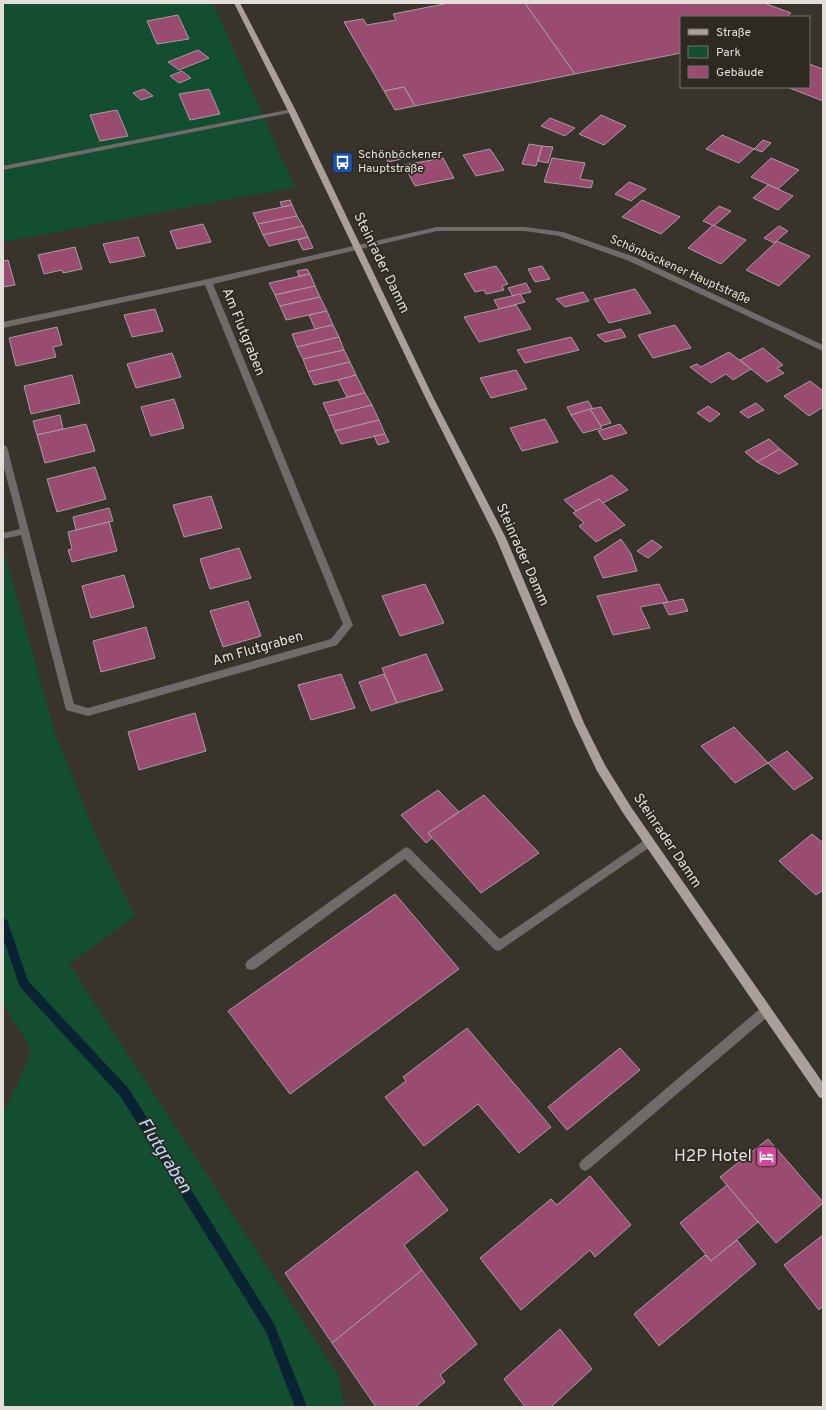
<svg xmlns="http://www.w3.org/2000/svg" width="826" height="1410" font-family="Overpass,sans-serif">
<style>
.green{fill:#134e30}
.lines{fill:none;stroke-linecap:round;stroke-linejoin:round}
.stream{fill:#092333;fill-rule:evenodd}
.building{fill:#9a4c70;stroke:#a89ca1}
.minor{fill:#706b69;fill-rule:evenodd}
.major{fill:#aaa09b;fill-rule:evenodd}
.labels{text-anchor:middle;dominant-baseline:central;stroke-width:3.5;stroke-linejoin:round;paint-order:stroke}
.far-poi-label{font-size:12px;fill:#e2dfda;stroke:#2e2a22;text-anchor:start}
.far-street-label{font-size:12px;fill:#e2dfda;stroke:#2e2a22}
.street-label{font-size:14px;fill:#e2dfda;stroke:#2e2a22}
.near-poi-label{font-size:17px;fill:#e2dfda;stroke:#2e2a22;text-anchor:end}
.near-water-label{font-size:18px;font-style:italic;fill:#b9dffc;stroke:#2e2a22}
</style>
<rect width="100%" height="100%" fill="#38342c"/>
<g class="green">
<polygon points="3,3 213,3 295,187 3,242"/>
<polygon points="3,548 55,733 99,843 135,916 69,964 339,1377 344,1407 3,1407 3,1114 24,1069 31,1049 3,1004"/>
</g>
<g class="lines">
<polygon class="stream" points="3,918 7,920 8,923 28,981 129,1089 274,1324 307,1407 295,1407 266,1332 121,1097 20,987 3,938"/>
</g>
<g class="building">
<polygon points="449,3 525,3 575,74 415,106 404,87 384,91 344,22 363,19 367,25 396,20 393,14"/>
<polygon points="525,3 764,3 791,13 786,17 681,17 681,53 575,74"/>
<polygon points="178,15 189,39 157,44 147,21"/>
<polygon points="198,50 209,58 179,70 168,62"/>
<polygon points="809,64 823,69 823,101 787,87 809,87"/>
<polygon points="182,71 191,78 179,83 170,76"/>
<polygon points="404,87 415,106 395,110 384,91"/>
<polygon points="144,89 153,96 141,100 133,93"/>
<polygon points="209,89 220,114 190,120 179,94"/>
<polygon points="117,110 128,136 100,141 90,115"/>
<polygon points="601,115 626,126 604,145 579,134"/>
<polygon points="550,118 575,128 565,136 541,126"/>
<polygon points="722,135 754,149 739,163 706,149"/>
<polygon points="763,140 771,143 762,152 754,149"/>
<polygon points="529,144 542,146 536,166 522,164"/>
<polygon points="542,146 553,147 548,163 538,161"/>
<polygon points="490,149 504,170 476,176 463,155"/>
<polygon points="403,153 406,158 388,162 385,157"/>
<polygon points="443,158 454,178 415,186 404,165"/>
<polygon points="552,158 585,163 580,179 593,181 591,188 544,182"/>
<polygon points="771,158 799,170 778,189 751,177"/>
<polygon points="629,182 646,189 631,201 615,194"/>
<polygon points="768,185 778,189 793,196 778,210 753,198"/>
<polygon points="290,200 292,205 282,207 280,202"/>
<polygon points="642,200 680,217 661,234 622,217"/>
<polygon points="292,205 297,216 258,224 253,213"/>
<polygon points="719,206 731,211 714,226 703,221"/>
<polygon points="297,216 303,226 263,235 258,224"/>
<polygon points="203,224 211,242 177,249 170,231"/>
<polygon points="713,225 746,240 721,264 688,248"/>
<polygon points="303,226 308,237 269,246 263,235"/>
<polygon points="779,226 788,231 774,243 764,238"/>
<polygon points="138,237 145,256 110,263 103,244"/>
<polygon points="308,237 313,248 303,250 298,240"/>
<polygon points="777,241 810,256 779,286 746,270"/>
<polygon points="75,247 82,269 63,273 62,270 44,274 38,255"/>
<polygon points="8,260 15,285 3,287 3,261"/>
<polygon points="496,266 508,284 502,286 504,290 486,294 484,290 475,292 464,274"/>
<polygon points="542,266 550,279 535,282 528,269"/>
<polygon points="307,269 310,274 299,276 297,271"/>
<polygon points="310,274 315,286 275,295 269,283"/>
<polygon points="526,283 531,292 513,296 508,288"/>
<polygon points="315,286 320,297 280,306 275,295"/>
<polygon points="635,289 651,313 609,323 594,299"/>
<polygon points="583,292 589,301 565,307 556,299"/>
<polygon points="520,294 525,302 499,309 494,300"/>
<polygon points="320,297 327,311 286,320 280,306"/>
<polygon points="516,305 531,329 479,342 464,317"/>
<polygon points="155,309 163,331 132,337 124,315"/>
<polygon points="327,311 333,325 315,329 309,315"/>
<polygon points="333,325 339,337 297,347 292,334"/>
<polygon points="675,325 691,348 653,358 638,335"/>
<polygon points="57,327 62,345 53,347 56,357 16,366 9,338"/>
<polygon points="621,329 626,337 605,342 597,335"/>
<polygon points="339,337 344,350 303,359 297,347"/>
<polygon points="571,337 579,350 525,363 517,350"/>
<polygon points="763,348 783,365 777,368 784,373 767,382 740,360"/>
<polygon points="344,350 350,362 308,372 303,359"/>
<polygon points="729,352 751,369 733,380 726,374 711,383 690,367 697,364 701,367"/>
<polygon points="172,353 181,377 136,388 127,364"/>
<polygon points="350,362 356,375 338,380 314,385 308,372"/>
<polygon points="516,370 527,389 491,398 480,378"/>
<polygon points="72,375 80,403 31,414 24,386"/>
<polygon points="356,375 365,393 347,397 338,380"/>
<polygon points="810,381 823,391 823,407 809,416 784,396"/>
<polygon points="365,393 372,405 329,416 323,403"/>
<polygon points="174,399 184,428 151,436 141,407"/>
<polygon points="588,401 593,409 571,415 567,407"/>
<polygon points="756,403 764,410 748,418 740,412"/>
<polygon points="372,405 379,420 335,431 329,416"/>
<polygon points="708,406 720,414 710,422 697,413"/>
<polygon points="601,407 611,423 601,426 590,409"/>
<polygon points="590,409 602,428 583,433 571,415"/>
<polygon points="60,415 63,429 37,435 33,421"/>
<polygon points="545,419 558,442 522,451 510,428"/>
<polygon points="379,420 385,434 341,444 335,431"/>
<polygon points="86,424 95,451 45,463 37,435"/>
<polygon points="620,424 627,433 604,440 598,431"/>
<polygon points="385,434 389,442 378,445 374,436"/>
<polygon points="769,439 780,449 757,462 745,452"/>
<polygon points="780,449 798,464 779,474 757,462"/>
<polygon points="95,467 106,499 57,512 47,479"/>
<polygon points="612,475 628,490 603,503 599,499 576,511 564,500"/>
<polygon points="211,496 222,528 184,537 173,505"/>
<polygon points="599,499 625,525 596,542 579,526 584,523 573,513"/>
<polygon points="109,508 113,521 76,530 73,517"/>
<polygon points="109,522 117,551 72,562 68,550 72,549 68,532"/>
<polygon points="621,539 631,554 637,571 603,578 594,557"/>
<polygon points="652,540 662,547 648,558 637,551"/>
<polygon points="239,548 251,578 210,589 200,559"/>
<polygon points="124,575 134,607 91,618 82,586"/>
<polygon points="425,584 444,623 400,636 382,596"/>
<polygon points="659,584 668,602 640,607 650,628 613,635 597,596"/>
<polygon points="683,599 688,611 669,615 663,603"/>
<polygon points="248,601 261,636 223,647 210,611"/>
<polygon points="146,627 155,658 101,672 93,641"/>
<polygon points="426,654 443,690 397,703 382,668"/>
<polygon points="341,674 355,708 311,720 298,685"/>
<polygon points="384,674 397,703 371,711 359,682"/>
<polygon points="195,713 206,751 139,770 128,732"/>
<polygon points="734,727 768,763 735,783 701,746"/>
<polygon points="787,751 813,778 794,790 768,763"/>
<polygon points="438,790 459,812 428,833 432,838 426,843 401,815"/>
<polygon points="484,795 539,853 481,893 428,833"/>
<polygon points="812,834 823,843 823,890 816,895 779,861"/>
<polygon points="395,894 459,969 290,1094 228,1011"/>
<polygon points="467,1028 551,1127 519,1153 478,1104 424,1146 385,1097 406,1081 403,1077"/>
<polygon points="620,1048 640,1070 567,1130 548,1107"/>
<polygon points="768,1139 823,1202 823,1203 776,1243 720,1177"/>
<polygon points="417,1171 448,1210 404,1245 422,1270 332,1343 285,1273"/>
<polygon points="590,1176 631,1225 595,1257 590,1250 521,1310 480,1258 551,1199 557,1205"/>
<polygon points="727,1185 758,1222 711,1261 680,1223"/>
<polygon points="823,1235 823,1306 819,1310 784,1265"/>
<polygon points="737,1240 756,1264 659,1346 634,1314 705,1255 711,1261"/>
<polygon points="422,1270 477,1344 440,1375 445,1382 415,1407 376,1407 332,1343"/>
<polygon points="560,1329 592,1369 551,1407 525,1407 504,1379"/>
</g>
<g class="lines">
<g class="minor">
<polygon points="292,109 296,111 294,112 3,170 3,166"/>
<polygon points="437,227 525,227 563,232 635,257 823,345 823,351 629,261 559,236 525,231 437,231 213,284 353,625 337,645 334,646 88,716 66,710 21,535 3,539 3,533 20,529 3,464 3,444 7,447 74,704 88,708 331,639 343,624 205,285 3,328 3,322 208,279"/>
<polygon points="649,837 653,839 654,842 653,845 499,951 495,950 405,859 255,969 251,970 247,969 245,965 247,961 406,847 410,849 500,939"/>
<polygon points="766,1006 770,1007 772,1011 770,1015 589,1169 585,1171 581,1169 579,1165 581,1161 762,1007"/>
</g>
<polygon class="major" points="234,3 240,3 296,111 434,399 506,538 584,723 605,765 631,807 823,1083 823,1099 819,1097 623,813 597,771 574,723 496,538 426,399 288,111"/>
</g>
<defs>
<symbol id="bus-square" viewBox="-11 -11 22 22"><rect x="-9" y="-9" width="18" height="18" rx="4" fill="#1a4fb4" stroke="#2e2a22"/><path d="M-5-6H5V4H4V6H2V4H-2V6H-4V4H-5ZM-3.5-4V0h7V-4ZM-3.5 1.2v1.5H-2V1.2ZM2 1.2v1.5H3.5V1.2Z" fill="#fff"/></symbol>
<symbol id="hotel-square" viewBox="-11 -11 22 22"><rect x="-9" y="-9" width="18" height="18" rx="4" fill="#d1479c" stroke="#2e2a22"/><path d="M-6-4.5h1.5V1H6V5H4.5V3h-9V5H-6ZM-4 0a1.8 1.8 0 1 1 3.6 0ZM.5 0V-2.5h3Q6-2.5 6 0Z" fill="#fff"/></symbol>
</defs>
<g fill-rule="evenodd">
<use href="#bus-square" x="330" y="150" width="25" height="25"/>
<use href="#hotel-square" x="754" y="1144" width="25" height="25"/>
</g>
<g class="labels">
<g class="far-poi-label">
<text x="358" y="155">Schönböckener<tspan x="358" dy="14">Hauptstraße</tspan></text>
</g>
<g class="far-street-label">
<text transform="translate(680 270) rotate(24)">Schönböckener Hauptstraße</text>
</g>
<g class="street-label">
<text transform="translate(381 263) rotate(64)">Steinrader Damm</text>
<text transform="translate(243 332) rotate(68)">Am Flutgraben</text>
<text transform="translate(522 555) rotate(66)">Steinrader Damm</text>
<text transform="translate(258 649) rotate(-16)">Am Flutgraben</text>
<text transform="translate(667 841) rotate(56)">Steinrader Damm</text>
</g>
<g class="near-poi-label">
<text x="752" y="1157">H2P Hotel</text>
</g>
<g class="near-water-label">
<text transform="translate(164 1156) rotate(58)">Flutgraben</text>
</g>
</g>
<rect width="826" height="1410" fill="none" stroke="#e2dfda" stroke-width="8"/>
<rect x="680" y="16" width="130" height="72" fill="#2e2a22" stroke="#76726c"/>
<rect x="688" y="29" width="20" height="6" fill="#aaa09b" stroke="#76726c"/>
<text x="716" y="36" font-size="12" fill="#e2dfda">Straße</text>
<rect x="688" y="46" width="20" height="12" fill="#134e30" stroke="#76726c"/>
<text x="716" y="56" font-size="12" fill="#e2dfda">Park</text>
<rect x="688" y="66" width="20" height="12" fill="#9a4c70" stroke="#76726c"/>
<text x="716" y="76" font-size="12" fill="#e2dfda">Gebäude</text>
</svg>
